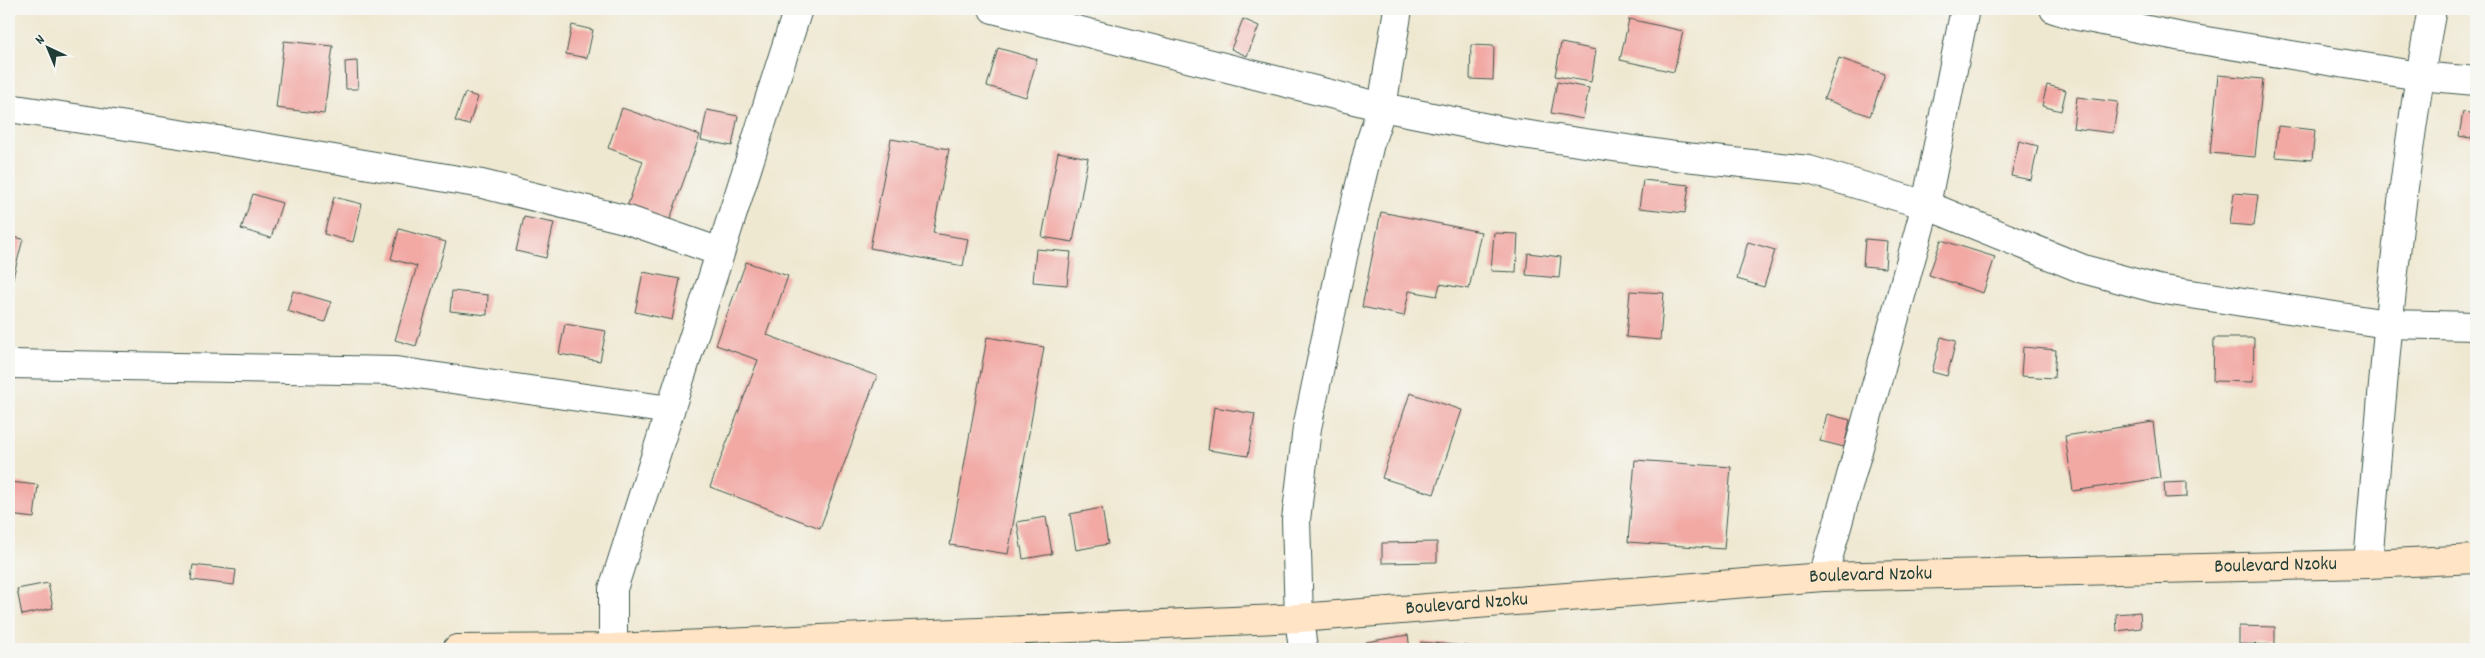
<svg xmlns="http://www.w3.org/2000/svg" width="2485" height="658" font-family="Dekko,sans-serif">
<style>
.building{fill:#f2a9a4}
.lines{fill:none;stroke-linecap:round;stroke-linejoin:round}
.street-casing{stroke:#3e574c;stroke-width:30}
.secondary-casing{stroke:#3e574c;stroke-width:30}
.street{stroke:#fff;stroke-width:28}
.secondary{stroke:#ffe4c6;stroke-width:28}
.labels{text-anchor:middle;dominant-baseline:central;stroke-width:4;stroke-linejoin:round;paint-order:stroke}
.street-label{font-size:20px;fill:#1f3d34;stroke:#f6f6f2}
</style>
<rect width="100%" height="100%" fill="#f6f6f2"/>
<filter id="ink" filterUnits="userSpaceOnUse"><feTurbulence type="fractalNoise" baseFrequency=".02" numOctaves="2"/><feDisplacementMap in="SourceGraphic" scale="10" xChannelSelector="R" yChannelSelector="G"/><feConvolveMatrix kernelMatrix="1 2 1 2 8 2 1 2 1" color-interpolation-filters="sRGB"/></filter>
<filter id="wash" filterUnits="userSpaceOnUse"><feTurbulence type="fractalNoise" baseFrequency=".0096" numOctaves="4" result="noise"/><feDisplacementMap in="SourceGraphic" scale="20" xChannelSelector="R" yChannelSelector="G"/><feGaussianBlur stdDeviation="1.12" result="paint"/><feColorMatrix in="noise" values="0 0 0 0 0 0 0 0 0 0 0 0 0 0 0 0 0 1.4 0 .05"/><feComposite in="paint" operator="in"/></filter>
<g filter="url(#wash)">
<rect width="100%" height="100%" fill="#efe8d1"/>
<g id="blocks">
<g class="building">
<polygon points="1243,19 1259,26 1247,56 1231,49"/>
<polygon points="1629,19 1683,31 1674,72 1620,60"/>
<polygon points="572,25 593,30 587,58 566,54"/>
<polygon points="284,41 333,46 324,114 276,108"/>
<polygon points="1561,43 1596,50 1591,82 1555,76"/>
<polygon points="1471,45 1494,46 1493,80 1470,79"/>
<polygon points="998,48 1037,59 1026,97 987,86"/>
<polygon points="1839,58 1885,74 1870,116 1824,99"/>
<polygon points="357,61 358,89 346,89 345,62"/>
<polygon points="2218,75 2263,79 2255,157 2210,153"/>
<polygon points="1557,82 1589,88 1583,119 1551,113"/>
<polygon points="2047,85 2066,90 2061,111 2042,106"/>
<polygon points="465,93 478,97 469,125 455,121"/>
<polygon points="2077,97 2118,102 2113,133 2073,128"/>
<polygon points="622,108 700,135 668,225 626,210 643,161 608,148"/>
<polygon points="707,110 738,116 732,146 701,140"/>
<polygon points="2463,112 2476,114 2476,139 2459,136"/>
<polygon points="2278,126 2315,130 2312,160 2275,157"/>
<polygon points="891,139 949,149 933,233 968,239 963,266 870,248"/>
<polygon points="2019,141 2038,146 2031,180 2011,176"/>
<polygon points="1058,152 1088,158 1073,242 1042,237"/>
<polygon points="1643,180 1689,185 1685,213 1639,208"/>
<polygon points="2234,193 2258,195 2254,226 2230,224"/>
<polygon points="253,194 282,203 271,238 241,229"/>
<polygon points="334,197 362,204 353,242 324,234"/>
<polygon points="1381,212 1481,232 1469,289 1440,284 1437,296 1409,291 1404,316 1362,307"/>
<polygon points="524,217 554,223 546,258 516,251"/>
<polygon points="399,229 446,242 416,346 395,340 417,266 391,259"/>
<polygon points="1494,233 1518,234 1516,272 1491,271"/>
<polygon points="9,236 23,239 9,293"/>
<polygon points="1865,239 1887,241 1885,268 1863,266"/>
<polygon points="1941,240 1995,257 1983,293 1929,275"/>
<polygon points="1748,242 1775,250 1764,287 1737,279"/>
<polygon points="1036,249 1071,252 1067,285 1033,282"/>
<polygon points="1528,253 1561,257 1559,278 1526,275"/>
<polygon points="746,262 788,276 767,335 877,376 820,528 710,487 758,360 716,345"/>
<polygon points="643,272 680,279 672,320 635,312"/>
<polygon points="293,291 331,302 325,322 287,311"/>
<polygon points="452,291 488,295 487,315 450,311"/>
<polygon points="1630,291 1664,293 1660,340 1626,337"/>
<polygon points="565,324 606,331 600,361 559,354"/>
<polygon points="987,337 1044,347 1008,554 950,545"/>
<polygon points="1941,337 1956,341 1947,376 1932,372"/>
<polygon points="2214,338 2254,338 2253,382 2213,381"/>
<polygon points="2023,347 2056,350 2054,378 2021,376"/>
<polygon points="1410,393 1462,410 1434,494 1382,478"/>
<polygon points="1214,407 1255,414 1248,456 1208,450"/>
<polygon points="1827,414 1850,420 1844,447 1820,441"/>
<polygon points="2153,422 2160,478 2073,491 2065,436"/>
<polygon points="1635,460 1731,467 1724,549 1628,542"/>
<polygon points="9,482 38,485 34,518 9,515"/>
<polygon points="2187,482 2187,497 2165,498 2164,483"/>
<polygon points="1102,508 1108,544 1076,550 1070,514"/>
<polygon points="1046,517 1052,554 1023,559 1017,522"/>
<polygon points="1437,542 1437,562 1382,563 1382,543"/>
<polygon points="193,565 236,570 234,585 191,580"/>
<polygon points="48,583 53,608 22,615 17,589"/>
<polygon points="2140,612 2141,628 2117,631 2116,614"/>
<polygon points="2239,626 2275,627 2275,645 2239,644"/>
<polygon points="1408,635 1410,649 1367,649 1366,642"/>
<polygon points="1421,642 1476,647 1476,649 1421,649"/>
</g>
</g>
</g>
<g filter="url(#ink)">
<use href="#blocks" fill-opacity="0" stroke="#3e574c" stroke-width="1"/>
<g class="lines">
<defs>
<g id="street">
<polyline points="993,9 1382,107 1508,132 1676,156 1809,170 1926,205 2083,269 2158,289 2387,324 2476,326"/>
<polyline points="2054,9 2073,15 2182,37 2419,76 2476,81"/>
<polyline points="9,108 251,145 482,184 628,220 720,252"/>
<polyline points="9,364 396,371 670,410"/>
<path d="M2368,564C2383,378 2397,192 2432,9"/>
<polyline points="1823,577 1926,205 1965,9"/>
<polyline points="613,648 613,589 798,9"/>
<polyline points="1303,649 1299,618 1296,520 1307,428 1345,247 1370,143 1382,107 1398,9"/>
</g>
<g id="secondary">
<path id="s1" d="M457,649L613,648L1299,618L1823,577L2368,564L2476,559"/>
</g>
</defs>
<use href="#street" class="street-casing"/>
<use href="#secondary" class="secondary-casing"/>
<use href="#street" class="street"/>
<use href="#secondary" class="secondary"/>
</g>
</g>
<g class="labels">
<g class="street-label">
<text stroke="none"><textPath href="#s1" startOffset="1821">Boulevard Nzoku</textPath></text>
<text stroke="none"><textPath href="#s1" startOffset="1416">Boulevard Nzoku</textPath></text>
<text stroke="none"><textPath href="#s1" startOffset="1011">Boulevard Nzoku</textPath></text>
</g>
</g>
<rect width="2485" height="658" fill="none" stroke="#f6f6f2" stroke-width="30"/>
<g transform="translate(48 48) rotate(316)" stroke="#f6f6f2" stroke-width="4" paint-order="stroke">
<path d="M0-4L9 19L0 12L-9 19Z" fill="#1f3d34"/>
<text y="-8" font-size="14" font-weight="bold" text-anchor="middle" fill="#1f3d34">N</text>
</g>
</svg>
